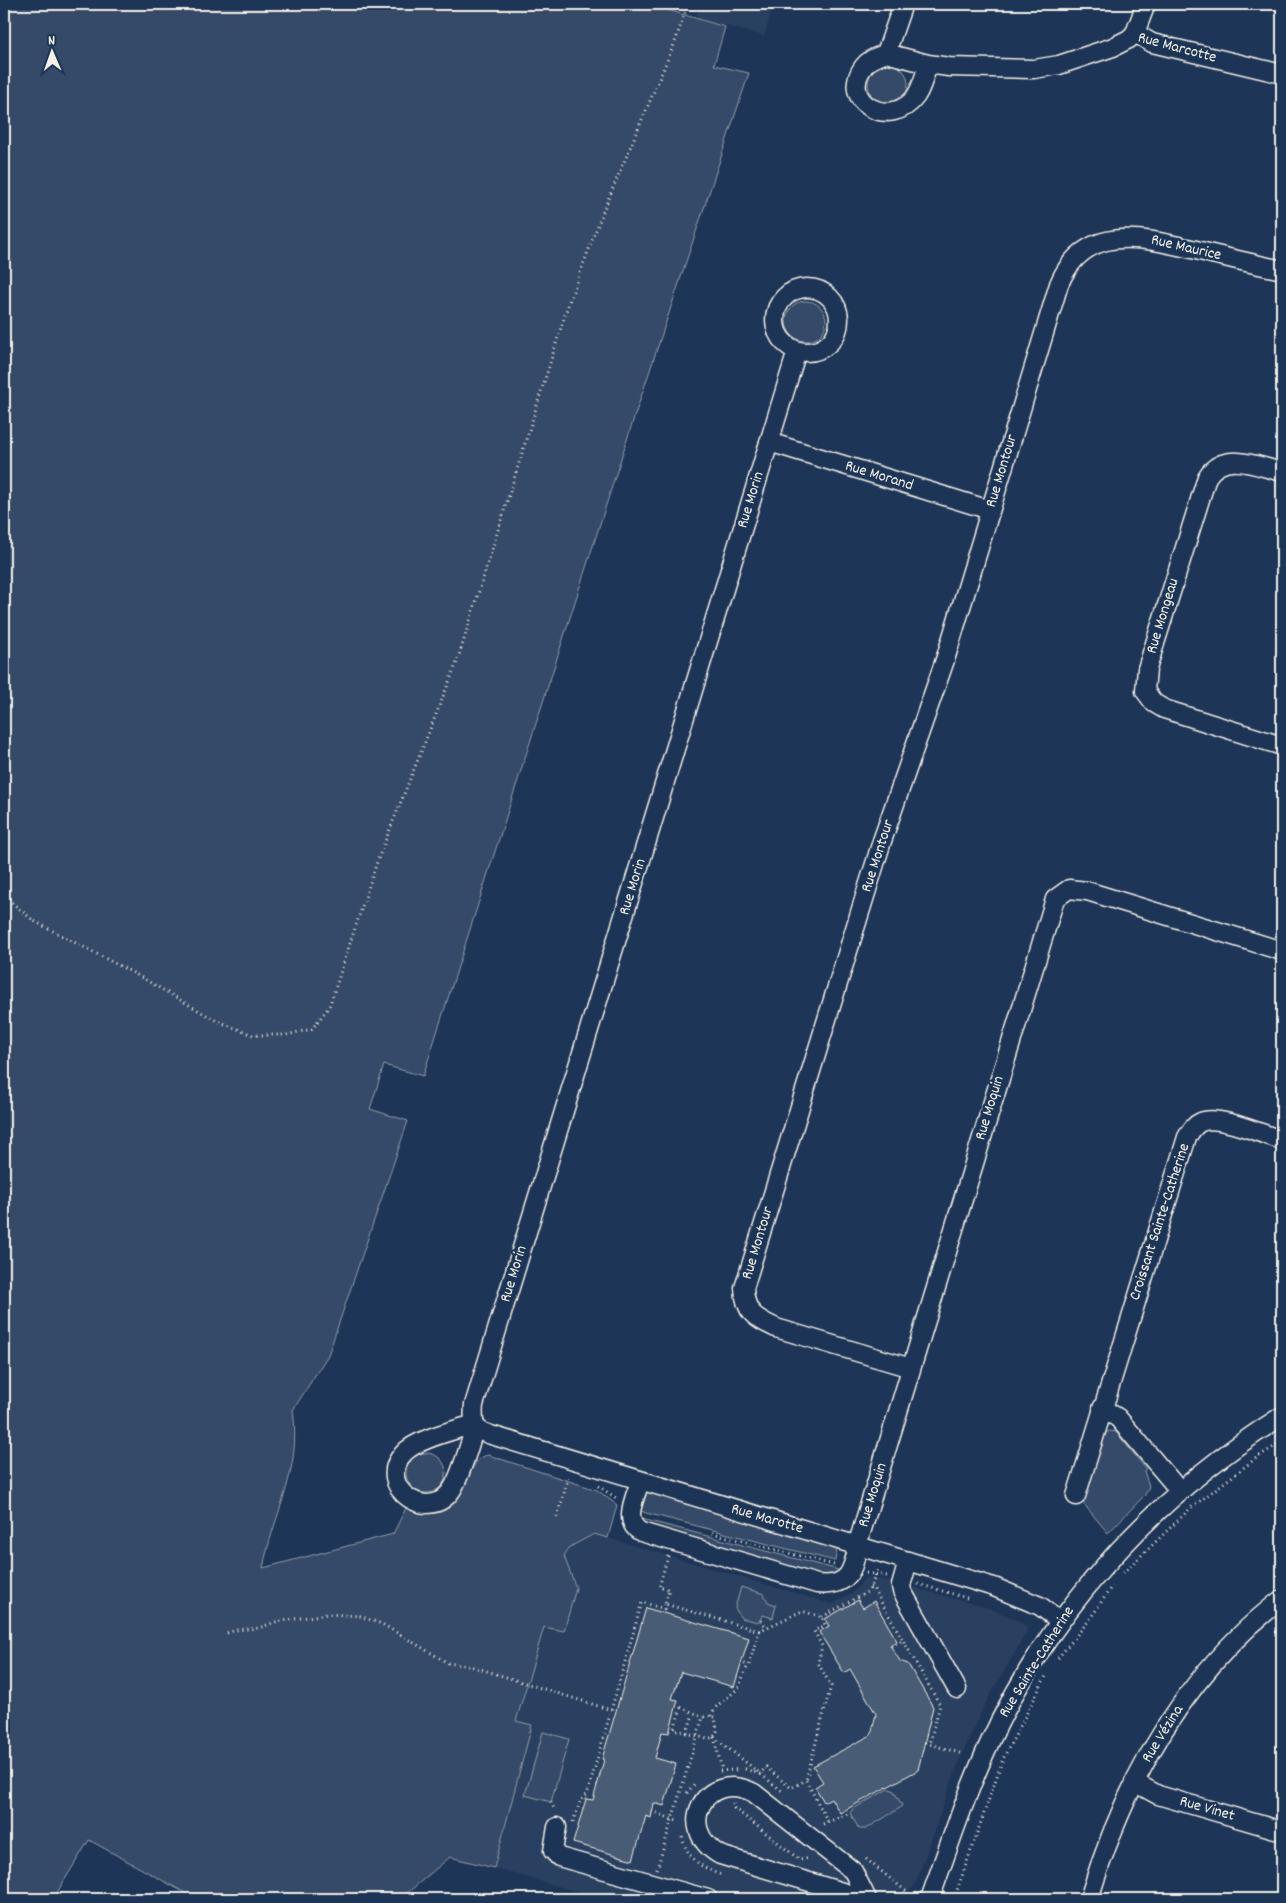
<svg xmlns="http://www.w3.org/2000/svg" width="1286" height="1903" font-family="Dekko,sans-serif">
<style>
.built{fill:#2a4060}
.green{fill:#354a67;stroke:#949ea8}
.building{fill:#485b74;stroke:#f4f1e8}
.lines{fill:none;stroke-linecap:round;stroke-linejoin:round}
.minor-casing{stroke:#f4f1e8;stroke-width:21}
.path{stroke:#f4f1e8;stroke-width:3;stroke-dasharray:1 4;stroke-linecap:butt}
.minor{stroke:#1d3557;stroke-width:18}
.labels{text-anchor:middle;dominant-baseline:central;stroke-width:5;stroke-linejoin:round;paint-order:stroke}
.street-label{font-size:16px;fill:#f4f1e8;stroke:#1d3557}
</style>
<rect width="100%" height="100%" fill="#1d3557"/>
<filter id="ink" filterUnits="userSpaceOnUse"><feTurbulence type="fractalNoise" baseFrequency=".02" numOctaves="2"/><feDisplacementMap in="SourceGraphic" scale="10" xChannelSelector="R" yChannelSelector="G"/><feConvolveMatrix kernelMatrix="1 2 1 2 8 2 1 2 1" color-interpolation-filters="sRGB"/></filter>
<g filter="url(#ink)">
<g class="built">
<polygon points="648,4 678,4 675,12"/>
<polygon points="700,4 774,4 764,36 696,18"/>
<polygon points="594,1534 832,1604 853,1593 866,1577 889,1581 988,1608 1016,1619 1027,1627 1026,1633 984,1706 961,1756 915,1885 901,1899 602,1899 494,1868 532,1726 516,1721 544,1626 576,1588 564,1556 568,1548"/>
</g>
<g class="green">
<path d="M4,4H648L725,27L714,65L749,73L633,421L423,1076L384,1065L370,1109L408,1121L328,1355L293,1410C302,1472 274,1511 263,1568L393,1534L406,1508C471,1534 458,1461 488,1455L597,1490L617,1505L608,1538L594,1534L568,1548L564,1556L576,1588L564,1631L544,1627L516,1721L532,1725L494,1868L450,1857L400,1899H201L189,1895L89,1840L53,1899H4Z"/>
<circle cx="888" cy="84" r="20"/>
<circle cx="806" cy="321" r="20"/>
<polygon points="1110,1431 1116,1432 1146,1469 1144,1471 1149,1486 1145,1495 1108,1533 1082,1502 1103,1434"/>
<circle cx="426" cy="1473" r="20"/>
<polygon points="647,1492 837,1549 835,1561 646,1513 641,1511"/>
<polygon points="642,1519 835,1569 841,1571 830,1576 819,1577 643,1527 640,1521"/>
<polygon points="741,1587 764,1594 768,1602 776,1605 773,1618 763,1615 758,1622 741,1618 735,1608"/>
<polygon points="543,1732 569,1739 551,1802 525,1795"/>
<polygon points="888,1789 893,1790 902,1805 900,1808 866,1829 859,1829 850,1813 853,1809"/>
</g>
<g class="building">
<polygon points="858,1600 863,1608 874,1601 897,1641 890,1645 900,1661 908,1664 933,1707 918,1770 840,1813 831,1798 824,1802 815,1787 823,1782 813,1766 871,1735 876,1714 850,1669 844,1673 819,1632 829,1626 825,1619"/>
<polygon points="646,1608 749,1638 734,1687 681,1672 672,1699 678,1700 669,1733 662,1732 655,1758 676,1764 664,1806 654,1803 651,1818 646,1816 633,1860 573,1843 586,1799 593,1800 604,1760 602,1759"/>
</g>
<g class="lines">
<defs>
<g id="minor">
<polyline points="1135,33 1146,4"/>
<polyline points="886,53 903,4"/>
<path d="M928,64C925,75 922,87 916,96C891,131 837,102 864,66C869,59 878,57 886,53L928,64L949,67L1034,69L1059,65L1113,47L1129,39L1135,33L1152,43L1282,74"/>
<circle cx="807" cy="320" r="32"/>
<polyline points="769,442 990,510"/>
<path d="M1282,472C1256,466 1224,450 1207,477L1147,669L1145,691L1154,703L1164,709L1282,746"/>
<path d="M911,1368L776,1328C755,1318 745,1313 744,1288L882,841L945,660L1059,284C1086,220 1148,239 1200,251C1227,258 1255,264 1282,270"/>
<polyline points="1102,1408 1118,1418 1179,1490"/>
<path d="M474,1424C456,1430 416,1439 404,1453C372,1485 431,1529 454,1486C460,1475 474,1435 474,1424C474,1417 473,1412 474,1405L797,351"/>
<polyline points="474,1424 480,1431 491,1435 994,1587 1040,1606 1059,1620"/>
<path d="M640,1482C635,1497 622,1522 641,1532L817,1584C855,1588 853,1563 860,1536L1055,899L1069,889L1087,891L1282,951"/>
<path d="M1076,1496L1187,1137C1191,1131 1194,1125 1201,1122C1218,1114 1264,1135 1282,1140"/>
<polyline points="908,1561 901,1586 902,1591 957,1689"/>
<polyline points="1134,1782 1158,1795 1282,1831"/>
<polyline points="557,1827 553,1851 559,1857 708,1899"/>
<path d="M866,1899L720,1855C673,1828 706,1768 754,1793L853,1871L867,1899"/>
<path d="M930,1899C951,1840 971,1779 999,1723C1062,1596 1162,1491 1282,1416"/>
<path d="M1089,1899C1124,1783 1184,1674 1282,1599"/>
</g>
</defs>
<use href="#minor" class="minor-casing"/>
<g class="path">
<polyline points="4,896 34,921 137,975 217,1021 253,1035 286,1035 312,1029 329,1007 378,859 457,662 569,302 604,209 675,42 688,4"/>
<polyline points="598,1486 618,1499"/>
<polyline points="557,1517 569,1476"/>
<polyline points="712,1533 834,1565"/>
<polyline points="668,1556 659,1587 669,1589 665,1604 759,1631 749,1665 741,1663"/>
<polyline points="866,1573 887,1576"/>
<polyline points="1123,1573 1192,1507 1259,1456 1282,1442"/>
<polyline points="918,1584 967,1598"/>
<polyline points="870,1587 873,1588 903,1640"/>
<polyline points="822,1617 869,1591 879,1567"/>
<polyline points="761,1620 766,1627"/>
<polyline points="759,1631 802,1611 822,1617 825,1625 814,1631 822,1646 818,1663 831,1686 806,1780"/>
<polyline points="227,1633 236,1630 259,1628 275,1622 327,1614 360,1616 382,1624 448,1663 474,1667 611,1710"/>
<polyline points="891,1646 903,1640 940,1705 929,1744 963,1754"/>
<polyline points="1058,1658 1090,1619 1112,1586"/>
<polygon points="681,1707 703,1717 715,1717 717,1731 714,1737 707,1739 674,1729"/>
<path d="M711,1716C715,1704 727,1699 736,1690C742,1684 743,1672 749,1665"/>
<polyline points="687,1733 693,1714"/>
<polyline points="714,1737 782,1791"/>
<polyline points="714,1737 722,1770"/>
<polyline points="925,1742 930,1743"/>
<polyline points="720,1771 745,1769 760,1774 766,1767 791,1788 806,1780 828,1822"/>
<polyline points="687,1793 696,1782"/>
<polyline points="551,1802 555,1811"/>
<polyline points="733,1803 734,1808 800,1860 810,1858"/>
<polyline points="652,1811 679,1822"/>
<polyline points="573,1822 581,1799 587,1795 642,1602 664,1609 665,1604"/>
<polyline points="823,1824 850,1813"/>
<path d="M682,1837C687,1858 702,1869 722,1875"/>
<polyline points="866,1859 907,1892 907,1899"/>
<polyline points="657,1869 703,1717"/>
<polyline points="954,1899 1003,1759 1046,1676"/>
</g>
<use href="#minor" class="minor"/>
</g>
</g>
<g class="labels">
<g class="street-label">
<text transform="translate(1177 48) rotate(15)">Rue Marcotte</text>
<text transform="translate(1186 248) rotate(13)">Rue Maurice</text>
<text transform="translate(1002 471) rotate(-73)">Rue Montour</text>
<text transform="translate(879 476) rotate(17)">Rue Morand</text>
<text transform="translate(751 500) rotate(-73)">Rue Morin</text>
<text transform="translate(1163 616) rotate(-73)">Rue Mongeau</text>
<text transform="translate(878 856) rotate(-72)">Rue Montour</text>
<text transform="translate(633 887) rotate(-73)">Rue Morin</text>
<text transform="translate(990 1108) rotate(-73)">Rue Moquin</text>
<text transform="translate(1160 1222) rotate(-72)">Croissant Sainte-Catherine</text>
<text transform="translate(758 1243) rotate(-73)">Rue Montour</text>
<text transform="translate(514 1274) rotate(-73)">Rue Morin</text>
<text transform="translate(873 1495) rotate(-73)">Rue Moquin</text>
<text transform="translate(767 1519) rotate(16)">Rue Marotte</text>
<text transform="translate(1037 1662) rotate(-58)">Rue Sainte-Catherine</text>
<text transform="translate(1163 1734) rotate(-58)">Rue Vézina</text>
<text transform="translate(1207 1809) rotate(16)">Rue Vinet</text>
</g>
</g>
<rect width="1286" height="1903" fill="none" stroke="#1d3557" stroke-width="20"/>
<rect x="10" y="10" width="1266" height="1883" fill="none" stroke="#f4f1e8" stroke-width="2" filter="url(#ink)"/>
<g transform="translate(52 52) rotate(358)" stroke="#1d3557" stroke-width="4" paint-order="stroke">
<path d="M0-4L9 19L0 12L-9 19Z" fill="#f4f1e8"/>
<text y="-8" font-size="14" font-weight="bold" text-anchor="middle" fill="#f4f1e8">N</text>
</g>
</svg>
